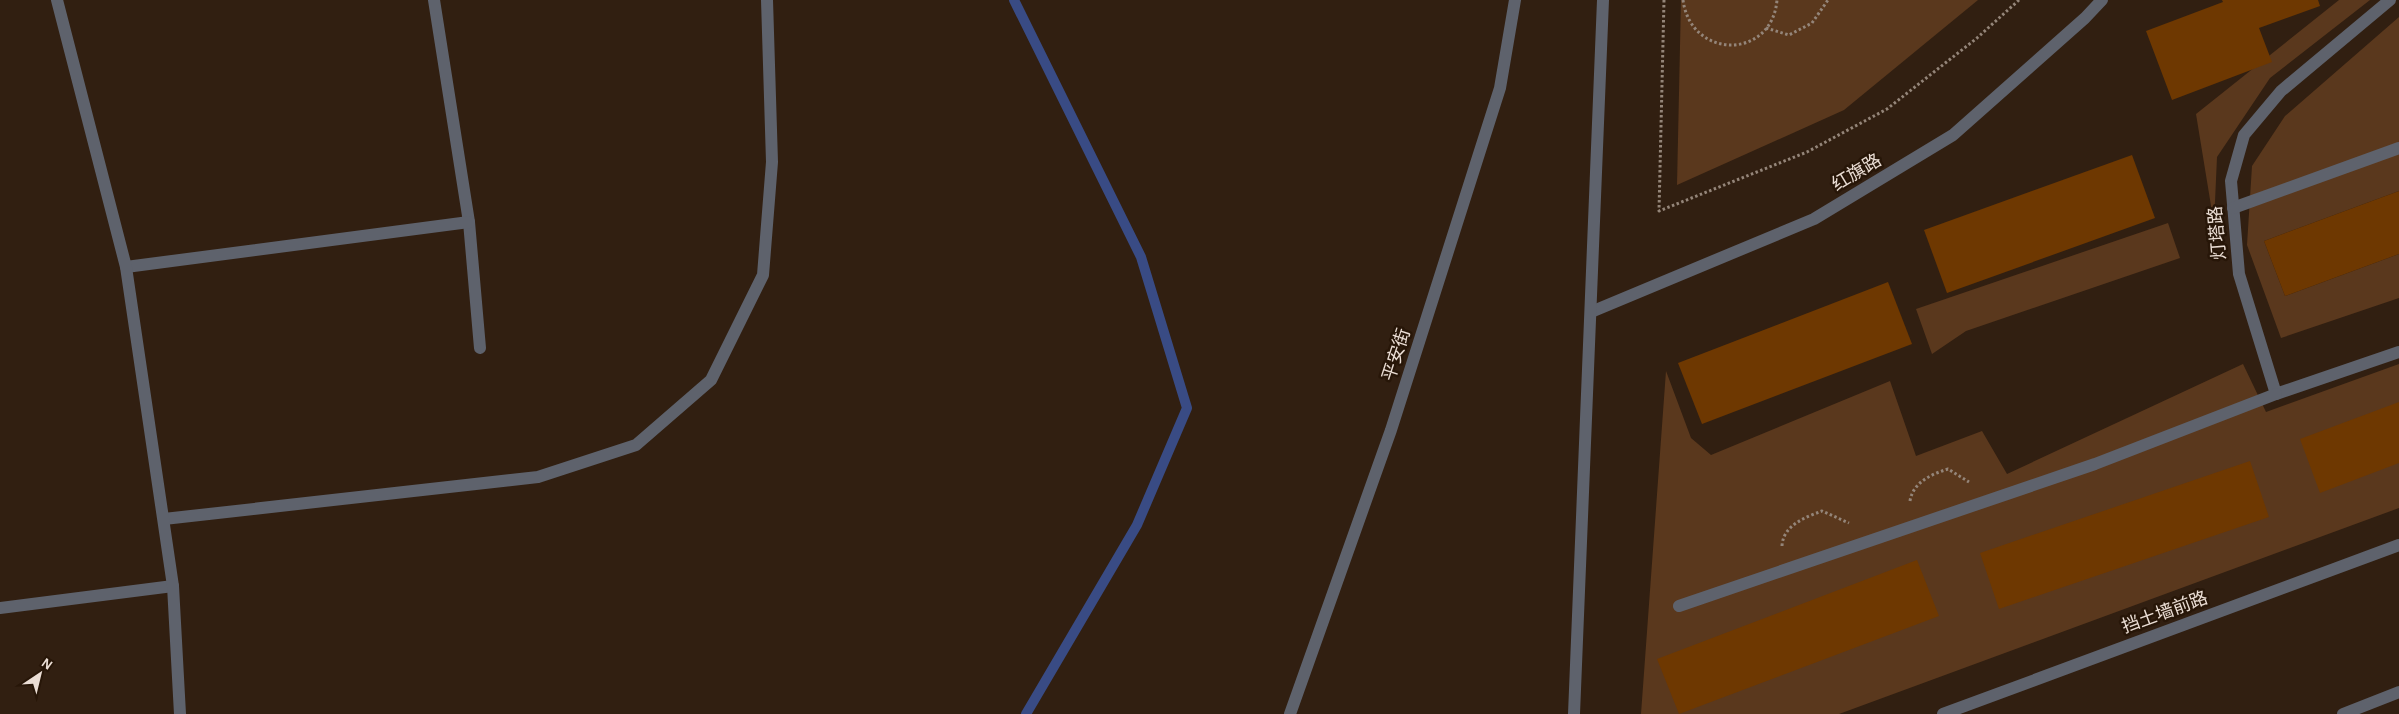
<svg xmlns="http://www.w3.org/2000/svg" width="2399" height="714" font-family="'Alegreya Sans','Noto Sans SC',sans-serif">
<style>
.green{fill:#5a381d}
.lines{fill:none;stroke-linecap:round;stroke-linejoin:round}
.stream{stroke:#394b84;stroke-width:10}
.building{fill:#6e3801}
.path{stroke:#948579;stroke-width:3;stroke-dasharray:2.5 2.5;stroke-linecap:butt}
.minor{stroke:#5e626c;stroke-width:12}
.tertiary{stroke:#5e626c;stroke-width:12}
.labels{text-anchor:middle;dominant-baseline:central;stroke-width:5;stroke-linejoin:round;paint-order:stroke}
.street-label{font-size:18px;fill:#ebded5;stroke:#271608}
</style>
<rect width="100%" height="100%" fill="#311f11"/>
<g class="green">
<polygon points="1681,0 1978,0 1844,110 1677,185"/>
<polygon points="2339,0 2370,0 2270,78 2217,157 2214,224 2196,114"/>
<polygon points="2399,17 2399,191 2264,241 2285,296 2399,254 2399,298 2281,338 2247,245 2252,166 2285,116"/>
<polygon points="2168,223 2180,258 1966,331 1932,354 1916,309"/>
<polygon points="2243,364 2266,412 2399,364 2399,508 1839,714 1641,714 1666,371 1691,438 1711,455 1890,381 1916,456 1982,431 2007,474"/>
</g>
<g class="lines">
<polyline class="stream" points="1014,0 1141,257 1187,408 1137,525 1026,714"/>
</g>
<g class="building">
<polygon points="2222,0 2318,0 2320,6 2259,28 2272,62 2172,100 2146,31 2223,2"/>
<polygon points="2132,155 2155,218 1947,293 1924,230"/>
<polygon points="2399,191 2399,254 2285,296 2264,241"/>
<polygon points="1888,282 1912,344 1702,424 1678,363"/>
<polygon points="2399,402 2399,463 2320,493 2300,439"/>
<polygon points="2250,461 2269,517 1999,609 1980,553"/>
<polygon points="1917,560 1939,616 1679,714 1657,659"/>
</g>
<g class="lines">
<g class="path">
<polyline points="1664,0 1659,211 1807,152 1887,109 1977,38 2019,0"/>
<path d="M1683,0C1691,60 1772,60 1777,0"/>
<polyline points="1766,28 1789,35 1812,23 1828,0"/>
<path d="M1910,501C1913,482 1932,474 1948,469L1969,482"/>
<path d="M1782,546C1783,525 1806,517 1822,511L1849,523"/>
</g>
<g class="minor">
<polyline points="434,0 469,222 480,348"/>
<polyline points="2390,0 2281,91 2244,135 2231,181 2239,274 2276,394 2399,352"/>
<polyline points="2233,208 2399,148"/>
<polyline points="126,267 469,222"/>
<polyline points="1591,312 1814,219 1953,135 2085,18 2102,0"/>
<polyline points="164,519 538,477 636,445 711,380 763,275 772,162 767,0"/>
<polyline points="1679,606 2095,464 2276,394"/>
<polyline points="0,608 173,586"/>
<polyline points="1290,714 1391,430 1500,88 1515,0"/>
<polyline points="1943,714 2399,545"/>
<polyline points="2343,714 2399,692"/>
</g>
<g class="tertiary">
<polyline points="57,0 126,267 173,586 180,714"/>
<polyline points="1574,714 1603,0"/>
</g>
</g>
<g class="labels">
<g class="street-label">
<text transform="translate(1857 173) rotate(-31)">红旗路</text>
<text transform="translate(2218 233) rotate(-95)">灯塔路</text>
<text transform="translate(1397 355) rotate(-72)">平安街</text>
<text transform="translate(2165 613) rotate(-20)">挡土墙前路</text>
</g>
</g>
<g transform="translate(40 674) rotate(35)" stroke="#271608" stroke-width="4" paint-order="stroke">
<path d="M0-4L9 19L0 12L-9 19Z" fill="#ebded5"/>
<text y="-8" font-size="14" font-weight="bold" text-anchor="middle" fill="#ebded5">N</text>
</g>
</svg>
